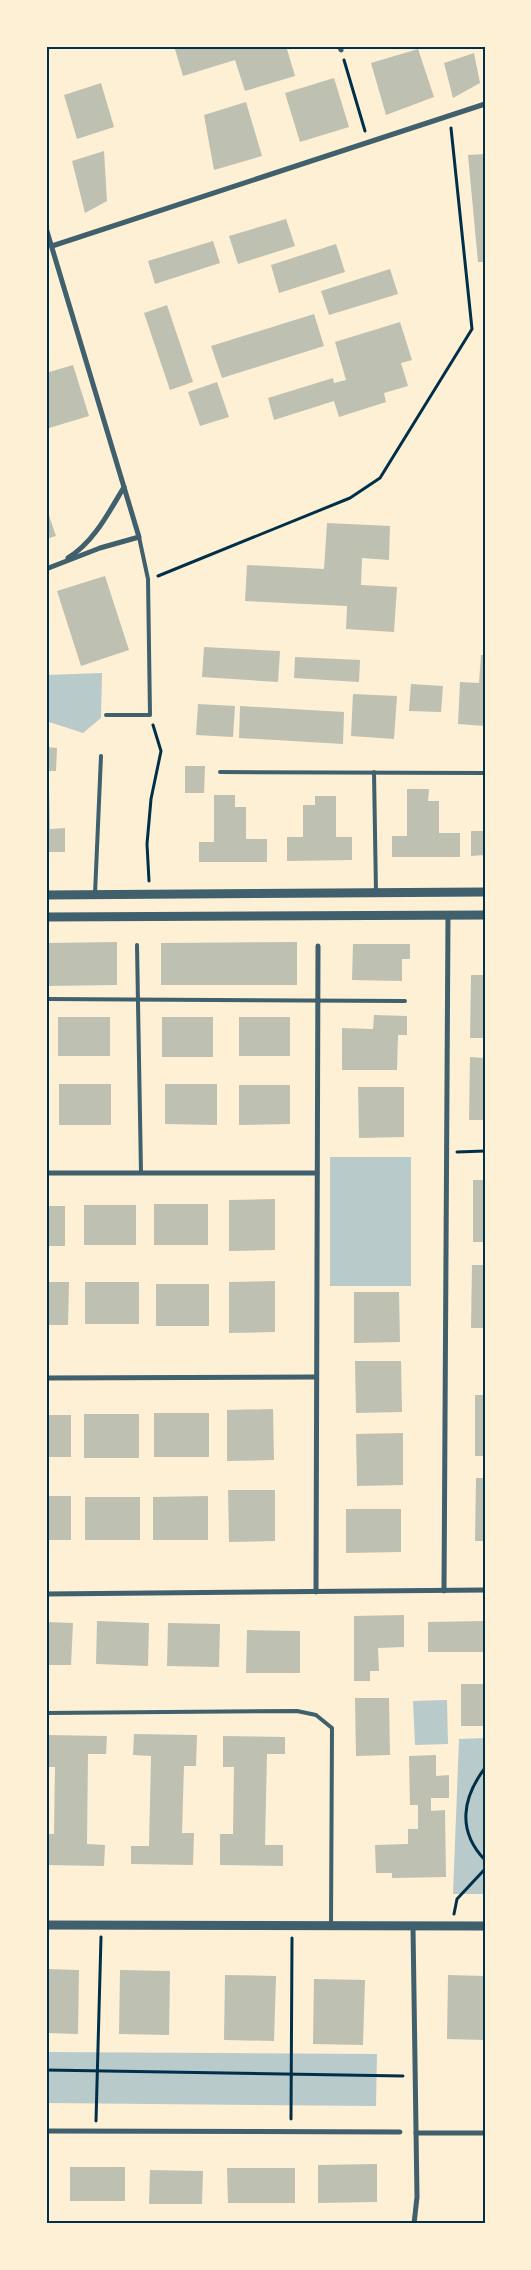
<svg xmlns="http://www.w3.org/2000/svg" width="531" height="2270" font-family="Poppins,sans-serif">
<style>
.green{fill:#b9caca}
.building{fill:#bec0b2}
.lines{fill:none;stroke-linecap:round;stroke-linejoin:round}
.path{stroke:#003049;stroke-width:3}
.service{stroke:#3f606c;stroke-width:4}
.minor{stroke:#3f606c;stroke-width:5}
.tertiary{stroke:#3f606c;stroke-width:9}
.neatline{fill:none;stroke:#003049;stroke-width:2}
</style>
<rect width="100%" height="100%" fill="#fdf0d5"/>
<g class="green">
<polygon points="102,673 101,718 83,733 46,721 46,675"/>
<rect x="330" y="1157" width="81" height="129"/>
<polygon points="447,1700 448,1744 415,1745 413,1701"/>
<polygon points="485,1738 485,1894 453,1894 459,1739"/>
<polygon points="46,2052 377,2054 376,2106 46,2103"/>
</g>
<g class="building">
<polygon points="174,46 286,46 295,76 245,91 235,60 183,76"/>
<polygon points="418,49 434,97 386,115 371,63"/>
<polygon points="474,53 480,83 453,98 444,63"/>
<polygon points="334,78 349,127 300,142 285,93"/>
<polygon points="101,83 114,127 77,139 64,95"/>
<polygon points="246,102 262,156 214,170 204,115"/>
<polygon points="104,151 107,201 85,213 72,161"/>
<polygon points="485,154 485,262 478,262 468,155"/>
<polygon points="286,219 295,246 238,264 229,236"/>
<polygon points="213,241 220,263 155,284 148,261"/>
<polygon points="336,244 345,272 279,293 271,265"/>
<polygon points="390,269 398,294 329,315 321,291"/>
<polygon points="167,305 193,382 170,390 144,313"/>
<polygon points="314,314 324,346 222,378 211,346"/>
<polygon points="400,322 412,360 401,363 408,386 384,393 386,402 339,417 334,401 274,420 268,398 333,378 334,383 346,380 335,342"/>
<polygon points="73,365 89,416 49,428 46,420 46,373"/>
<polygon points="217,382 229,417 200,426 188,392"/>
<polygon points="46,507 56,536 46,539"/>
<polygon points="327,523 390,526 389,560 362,558 361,585 397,587 394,632 346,629 347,606 245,601 247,565 324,569"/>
<polygon points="105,576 129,650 81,666 57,591"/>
<polygon points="204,647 280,651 278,682 202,677"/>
<polygon points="481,655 485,655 485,726 458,724 460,682 479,683"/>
<polygon points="295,657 360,660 359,682 294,678"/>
<polygon points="411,684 443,686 441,712 409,711"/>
<polygon points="353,694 397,696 394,739 351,736"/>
<polygon points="198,704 235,706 233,737 196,735"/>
<polygon points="240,706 344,712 343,744 239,738"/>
<polygon points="46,747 57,748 56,771 46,771"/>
<polygon points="185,766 205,766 204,793 185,793"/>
<polygon points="46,788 49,788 50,829 65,828 65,852 46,852"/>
<polygon points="407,789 429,789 428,801 439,801 439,833 460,833 460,857 392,857 392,836 407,836"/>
<polygon points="214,795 235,795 235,807 246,807 246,839 267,839 267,862 199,862 199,842 214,842"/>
<polygon points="315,796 336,796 336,837 352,837 352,860 287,861 287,837 303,837 303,805 315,805"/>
<polygon points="471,831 485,831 485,855 471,856"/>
<polygon points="117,942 117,985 46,986 46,943"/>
<polygon points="297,942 297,985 161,985 161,943"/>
<polygon points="353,944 410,944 410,959 402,959 402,981 352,980"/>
<polygon points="471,975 485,975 485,1038 470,1038"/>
<polygon points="374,1015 407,1016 407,1035 398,1035 397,1070 342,1070 342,1028 373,1029"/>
<rect x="58" y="1017" width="52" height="39"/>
<rect x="162" y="1017" width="51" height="40"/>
<rect x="239" y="1017" width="51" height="39"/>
<polygon points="470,1057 485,1058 485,1120 469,1120"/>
<rect x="59" y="1084" width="52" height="41"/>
<polygon points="165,1084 217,1084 217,1125 165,1124"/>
<polygon points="239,1085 290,1085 290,1124 239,1125"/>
<polygon points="358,1087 404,1087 404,1137 359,1138"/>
<rect x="473" y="1180" width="12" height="62"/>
<polygon points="275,1199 275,1250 229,1251 229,1200"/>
<rect x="154" y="1204" width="54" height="41"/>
<rect x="84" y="1205" width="52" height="40"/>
<rect x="46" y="1206" width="19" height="40"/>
<polygon points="472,1265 485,1265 485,1328 471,1328"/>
<polygon points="275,1281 275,1332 229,1333 229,1282"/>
<polygon points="46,1282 69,1282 68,1325 46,1325"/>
<rect x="85" y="1282" width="54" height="42"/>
<rect x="156" y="1284" width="53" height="42"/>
<polygon points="354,1292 399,1292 400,1342 354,1343"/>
<polygon points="355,1361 401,1361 402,1412 356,1413"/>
<rect x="475" y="1395" width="10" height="61"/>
<polygon points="273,1409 274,1460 227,1461 227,1410"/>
<rect x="154" y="1413" width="55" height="44"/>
<rect x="84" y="1414" width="55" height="44"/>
<rect x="46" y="1415" width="25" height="42"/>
<polygon points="403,1433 403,1485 357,1486 356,1434"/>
<polygon points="476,1478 485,1478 485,1541 475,1541"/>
<polygon points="228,1490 275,1490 275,1541 229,1542"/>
<rect x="46" y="1496" width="25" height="44"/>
<polygon points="208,1496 208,1540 153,1540 153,1497"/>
<rect x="85" y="1497" width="55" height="43"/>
<polygon points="346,1509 401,1509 401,1552 346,1553"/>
<polygon points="404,1615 404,1647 378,1648 379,1671 370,1671 370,1681 354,1681 354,1616"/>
<polygon points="97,1621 149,1623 148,1666 96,1664"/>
<polygon points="485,1621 485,1652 428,1652 428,1622"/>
<polygon points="46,1622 73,1623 71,1665 46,1665"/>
<polygon points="168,1623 220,1624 219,1667 167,1666"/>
<polygon points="247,1630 300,1631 300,1673 246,1673"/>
<rect x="461" y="1684" width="24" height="42"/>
<polygon points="355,1698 389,1698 390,1755 356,1756"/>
<polygon points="134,1734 197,1735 196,1766 184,1766 182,1833 194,1833 193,1865 131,1864 131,1846 149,1846 151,1756 133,1755"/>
<polygon points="46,1735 107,1736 106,1754 88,1754 87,1844 105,1845 104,1866 46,1865 46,1834 54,1834 55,1767 46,1767"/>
<polygon points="223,1736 285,1737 285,1754 267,1754 265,1845 283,1845 283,1866 220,1865 220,1834 233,1834 234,1767 223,1767"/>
<polygon points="436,1755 436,1776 449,1775 449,1798 431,1798 431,1811 445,1810 446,1877 392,1878 392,1873 376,1873 375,1845 408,1844 408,1829 418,1829 418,1805 410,1805 409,1756"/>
<polygon points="46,1969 79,1970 78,2034 46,2033"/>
<polygon points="120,1970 170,1971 169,2035 119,2034"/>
<polygon points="225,1975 276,1976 274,2041 224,2040"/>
<polygon points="448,1975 485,1976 485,2040 447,2039"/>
<polygon points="314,1979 365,1980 363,2045 313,2044"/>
<polygon points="377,2164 377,2202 318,2203 318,2165"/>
<rect x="70" y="2167" width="55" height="34"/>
<polygon points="227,2168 295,2168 295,2203 228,2203"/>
<polygon points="150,2170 203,2171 202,2204 149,2204"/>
</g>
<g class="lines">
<g class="path">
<polyline points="344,60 365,131"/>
<polyline points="158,576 350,498 380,478 472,329 451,128"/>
<polyline points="149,881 147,844 151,799 161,751 153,725"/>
<polyline points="457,1152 485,1151"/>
<path d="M485,1768C462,1798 457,1831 485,1860"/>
<polyline points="454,1914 457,1899 485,1869"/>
<polyline points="46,2070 403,2076"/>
<polyline points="291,2119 292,1938"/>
<polyline points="96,2121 101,1937"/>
</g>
<g class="service">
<polyline points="106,715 150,715 148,579 139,537"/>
<polyline points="220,772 485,773"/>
<polyline points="374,772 376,892"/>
<polyline points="95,894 101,756"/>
<polyline points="137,945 141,1173"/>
<polyline points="46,999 405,1001"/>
<polyline points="46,1713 297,1711 316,1715 332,1728 331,1926"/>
</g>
<g class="minor">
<polyline points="339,46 341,50"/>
<polyline points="46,228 139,537 100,548 46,569"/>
<polyline points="52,246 485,104"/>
<path d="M68,558C94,542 109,512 124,487"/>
<polyline points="46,1173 317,1173"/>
<polyline points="46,1378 316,1377"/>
<polyline points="444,1591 448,915"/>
<polyline points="316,1592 318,946"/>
<polyline points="46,1594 485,1590"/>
<polyline points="413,1927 417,2197 414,2224"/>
<polyline points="46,2131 400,2132"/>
<polyline points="416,2133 485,2133"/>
</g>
<g class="tertiary">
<polyline points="46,895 485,892"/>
<polyline points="46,917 485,915"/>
<polyline points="46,1925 485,1926"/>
</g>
</g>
<rect width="531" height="2270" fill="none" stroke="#fdf0d5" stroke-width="95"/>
<rect x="48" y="48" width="436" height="2174" class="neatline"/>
</svg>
